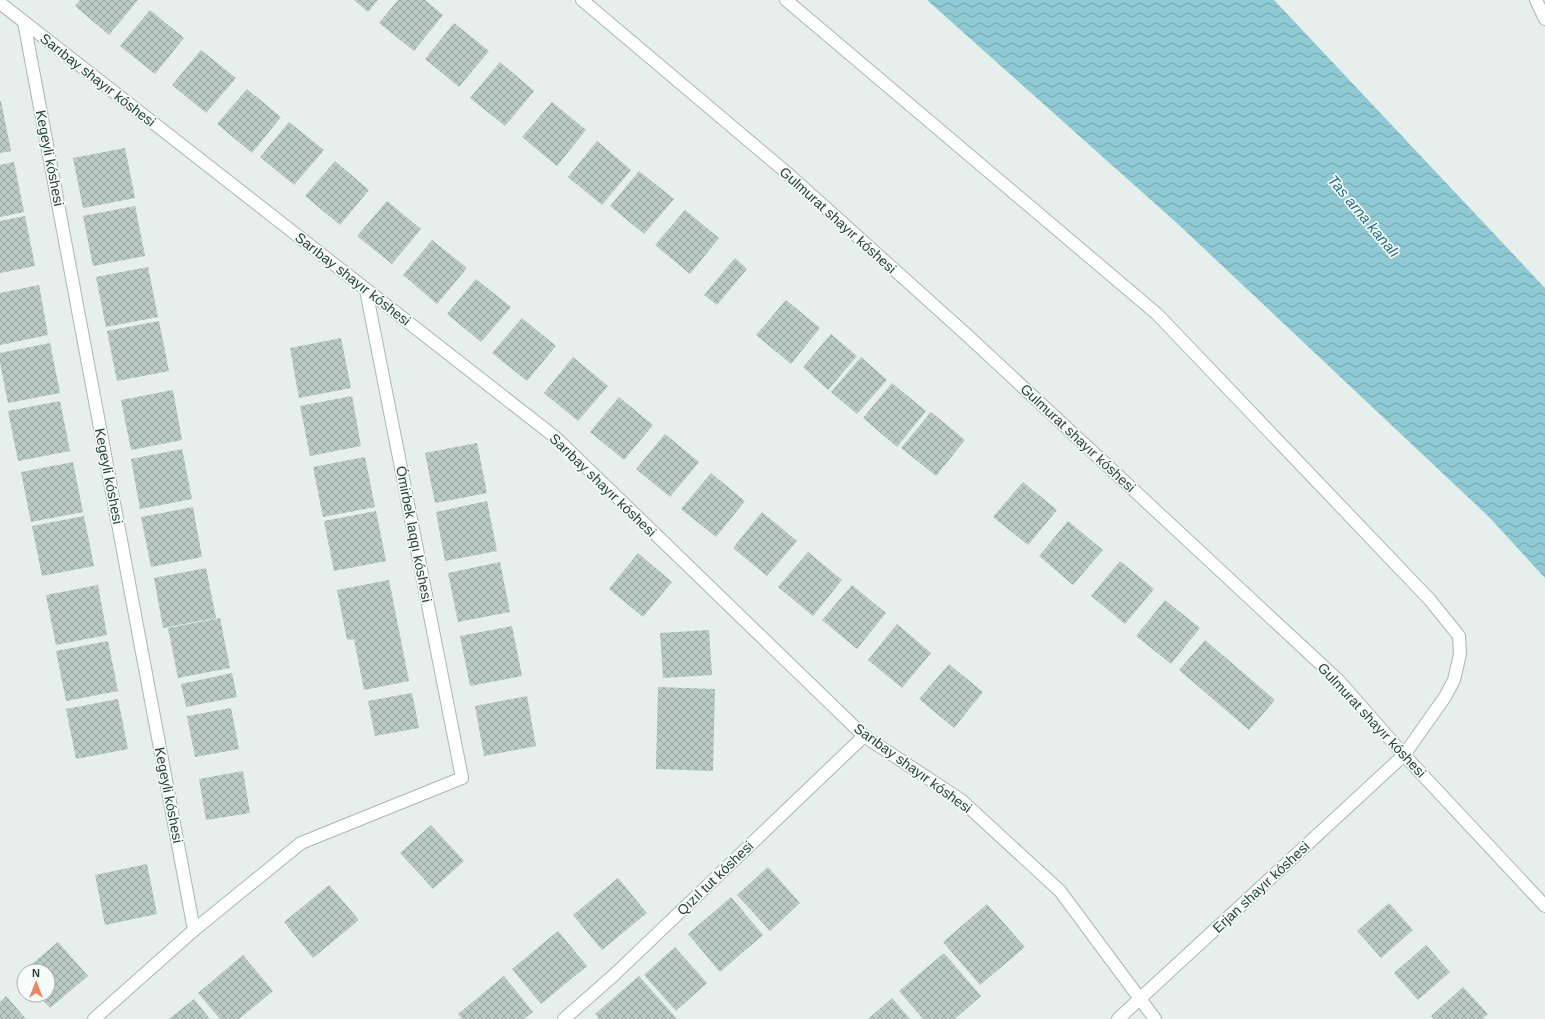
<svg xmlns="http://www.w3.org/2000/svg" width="1545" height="1019" font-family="Arial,sans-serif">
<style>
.water{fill:url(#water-waves)}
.building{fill:url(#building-cross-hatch)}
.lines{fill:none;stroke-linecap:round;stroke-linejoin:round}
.lane-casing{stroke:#a8b8b2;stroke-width:14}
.street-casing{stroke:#a8b8b2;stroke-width:14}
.secondary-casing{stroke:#a4bbb3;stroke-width:14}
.lane{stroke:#fff;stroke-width:12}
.street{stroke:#fff;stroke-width:12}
.secondary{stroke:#fff;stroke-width:12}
.labels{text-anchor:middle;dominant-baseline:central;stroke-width:3.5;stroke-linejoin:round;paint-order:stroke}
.street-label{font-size:14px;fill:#24423a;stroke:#f7fbf9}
.water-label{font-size:15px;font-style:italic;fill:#1c6f80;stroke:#f7fbf9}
</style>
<defs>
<pattern id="water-waves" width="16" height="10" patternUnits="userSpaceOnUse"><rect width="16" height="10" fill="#8ec9d4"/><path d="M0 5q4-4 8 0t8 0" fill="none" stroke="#74a5ad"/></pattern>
<pattern id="building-cross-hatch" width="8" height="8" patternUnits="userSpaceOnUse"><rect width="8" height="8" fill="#bbcac4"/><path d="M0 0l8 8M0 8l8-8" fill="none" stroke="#98a6a0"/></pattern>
</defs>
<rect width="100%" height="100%" fill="#e6efeb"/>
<polygon class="water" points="927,0 1274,0 1545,288 1545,578 1489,517 1179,225"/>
<g class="building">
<polygon points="80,0 138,0 109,35 75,6"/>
<polygon points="354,0 378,0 368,12"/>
<polygon points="398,0 425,0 443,15 414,51 379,23"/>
<polygon points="150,10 184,38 155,74 120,46"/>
<polygon points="454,23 489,51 459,87 425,59"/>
<polygon points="201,50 236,78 206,113 172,85"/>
<polygon points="500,62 534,91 505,126 470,98"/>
<polygon points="247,89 281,117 252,153 217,124"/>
<polygon points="0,101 1,101 11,151 0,153"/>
<polygon points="552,102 586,130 557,166 522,137"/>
<polygon points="289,122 324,150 294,185 260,157"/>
<polygon points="597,141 631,170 602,205 568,177"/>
<polygon points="125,148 135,198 83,208 73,158"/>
<polygon points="335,161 369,190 340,225 305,196"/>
<polygon points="14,162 24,212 0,217 0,165"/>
<polygon points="639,171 674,199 644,234 610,206"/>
<polygon points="387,201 421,229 392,264 357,236"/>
<polygon points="135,206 145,256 93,266 83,216"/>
<polygon points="685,210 719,238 690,274 655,245"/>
<polygon points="25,216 35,266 0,273 0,221"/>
<polygon points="432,240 467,268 437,304 403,275"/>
<polygon points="735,258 747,269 717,305 704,295"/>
<polygon points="148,267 158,317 106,327 96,277"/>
<polygon points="476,279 511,307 481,342 447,314"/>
<polygon points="39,285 48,335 0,345 0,293"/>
<polygon points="786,300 820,328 791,364 756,335"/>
<polygon points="522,318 556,346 527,381 492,353"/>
<polygon points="159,321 169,371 117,381 107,331"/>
<polygon points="831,334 857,356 828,390 803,367"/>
<polygon points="341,338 351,388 299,398 290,348"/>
<polygon points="50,343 60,393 8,403 0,363 0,353"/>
<polygon points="573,357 608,386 578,421 544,393"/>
<polygon points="861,357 887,380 857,414 831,392"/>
<polygon points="892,383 926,411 897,447 863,418"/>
<polygon points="173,390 182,440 131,450 121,400"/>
<polygon points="352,396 361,446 310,456 300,406"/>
<polygon points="619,397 653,425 624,460 590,432"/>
<polygon points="60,401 70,451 18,461 8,411"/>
<polygon points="931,412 965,440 936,476 901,448"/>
<polygon points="665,434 699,462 670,497 636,469"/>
<polygon points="477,443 487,493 435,503 425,453"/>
<polygon points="182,449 192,499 140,509 131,459"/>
<polygon points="365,457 375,507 323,517 313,467"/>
<polygon points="73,462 83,512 31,522 21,472"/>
<polygon points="711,473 745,501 716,537 681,509"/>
<polygon points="1023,482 1057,510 1028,545 993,517"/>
<polygon points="487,501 497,551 445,561 436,512"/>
<polygon points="193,507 202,557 151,567 141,517"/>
<polygon points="376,511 386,561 334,571 324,521"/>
<polygon points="762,512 797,541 767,576 733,548"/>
<polygon points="84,516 94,566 42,576 32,526"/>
<polygon points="1068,521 1103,550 1073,585 1039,556"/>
<polygon points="808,552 842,580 813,616 778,587"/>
<polygon points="638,553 672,582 643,617 609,589"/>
<polygon points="1120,561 1154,589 1125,624 1091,596"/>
<polygon points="500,562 510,612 458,622 448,573"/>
<polygon points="206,568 216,618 163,628 154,578"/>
<polygon points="389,580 409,681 364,690 354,639 347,640 337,590"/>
<polygon points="98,585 107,635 56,645 46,595"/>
<polygon points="852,585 886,613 857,649 822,620"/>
<polygon points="1165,600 1200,628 1171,664 1136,636"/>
<polygon points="220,618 230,668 178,678 168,628"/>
<polygon points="897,624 931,653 902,688 868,660"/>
<polygon points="512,626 522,676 470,686 460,636"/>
<polygon points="709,630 712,675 663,678 660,633"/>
<polygon points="1205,640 1275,700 1249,730 1179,670"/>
<polygon points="108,641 118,691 66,701 56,651"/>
<polygon points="949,664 983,692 954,728 919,699"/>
<polygon points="232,673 237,697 186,707 181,684"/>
<polygon points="658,687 715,689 713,771 656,769"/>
<polygon points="412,693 419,728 375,736 368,701"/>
<polygon points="527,696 536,746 484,756 475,706"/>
<polygon points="118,699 128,749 76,759 66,709"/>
<polygon points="231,708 239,749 195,757 187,716"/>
<polygon points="243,771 250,813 206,820 199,779"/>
<polygon points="431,825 464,861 433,889 400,853"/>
<polygon points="147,864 157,914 105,925 95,875"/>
<polygon points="768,867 800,903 770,931 737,895"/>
<polygon points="618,878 647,913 602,950 573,915"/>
<polygon points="329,885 359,920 313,958 284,922"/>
<polygon points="731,897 763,935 720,972 688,934"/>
<polygon points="1389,903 1413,930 1381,958 1357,931"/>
<polygon points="987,904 1025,947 980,985 943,942"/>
<polygon points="558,931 587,966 541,1004 512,969"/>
<polygon points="58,942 88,976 50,1008 38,995 48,995 48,971 24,971 24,978 20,974"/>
<polygon points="1426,945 1450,972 1418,1000 1394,973"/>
<polygon points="675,947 707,983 676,1011 644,975"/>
<polygon points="944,953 981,996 955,1019 923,1019 899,991"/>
<polygon points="243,955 273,991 239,1019 220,1019 198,993"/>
<polygon points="504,976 533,1012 524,1019 462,1019 458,1014"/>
<polygon points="639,976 677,1019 599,1019 595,1014"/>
<polygon points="1463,987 1488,1014 1482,1019 1434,1019 1431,1016"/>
<polygon points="6,996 26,1019 0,1019 0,1002"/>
<polygon points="892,998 910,1019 868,1019"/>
<polygon points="194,999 210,1019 169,1019"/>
</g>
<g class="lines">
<defs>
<polyline id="lane" points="194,930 301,843 462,778"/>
<g id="street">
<polyline points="582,0 787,173 968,336 1339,681 1404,755 1545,906"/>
<polyline points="786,0 1157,314 1430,600 1459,636 1460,654 1454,680 1445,697 1404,755 1118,1019"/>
<polyline points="0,3 555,437 864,736 961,800 1060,891 1155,1019"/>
<polyline points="24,22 194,930 94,1019"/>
<polyline points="366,290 462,778"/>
<polyline points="564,1019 614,975 864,736"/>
</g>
<polyline id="secondary" points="1536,0 1545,19"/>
</defs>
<use href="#lane" class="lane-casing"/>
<use href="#street" class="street-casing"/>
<use href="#secondary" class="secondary-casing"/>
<use href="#lane" class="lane"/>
<use href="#street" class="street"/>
<use href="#secondary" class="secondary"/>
</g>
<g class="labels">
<g class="street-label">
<text transform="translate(98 80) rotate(38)">Sarıbay shayır kóshesi</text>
<text transform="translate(50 158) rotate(79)">Kegeyli kóshesi</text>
<text transform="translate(838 220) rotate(42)">Gulmurat shayır kóshesi</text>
<text transform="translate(353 279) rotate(38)">Sarıbay shayır kóshesi</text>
<text transform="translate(1078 438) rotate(43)">Gulmurat shayır kóshesi</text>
<text transform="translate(109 476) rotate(79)">Kegeyli kóshesi</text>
<text transform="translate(603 485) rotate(44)">Sarıbay shayır kóshesi</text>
<text transform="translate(414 534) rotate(79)">Ómirbek laqqı kóshesi</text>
<text transform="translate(1372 720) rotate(47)">Gulmurat shayır kóshesi</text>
<text transform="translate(913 768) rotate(36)">Sarıbay shayır kóshesi</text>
<text transform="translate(169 795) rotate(79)">Kegeyli kóshesi</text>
<text transform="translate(715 878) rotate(-44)">Qızıl tut kóshesi</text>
<text transform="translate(1261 887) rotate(-43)">Erjan shayır kóshesi</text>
</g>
<g class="water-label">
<text transform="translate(1364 216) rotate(50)">Tas arna kanalı</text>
</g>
</g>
<g transform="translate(36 983)"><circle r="19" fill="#f7fbf9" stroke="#a3b1ad"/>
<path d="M0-3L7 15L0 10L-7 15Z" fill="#f4845f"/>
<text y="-6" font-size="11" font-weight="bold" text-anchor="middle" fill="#24423a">N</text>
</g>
</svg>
